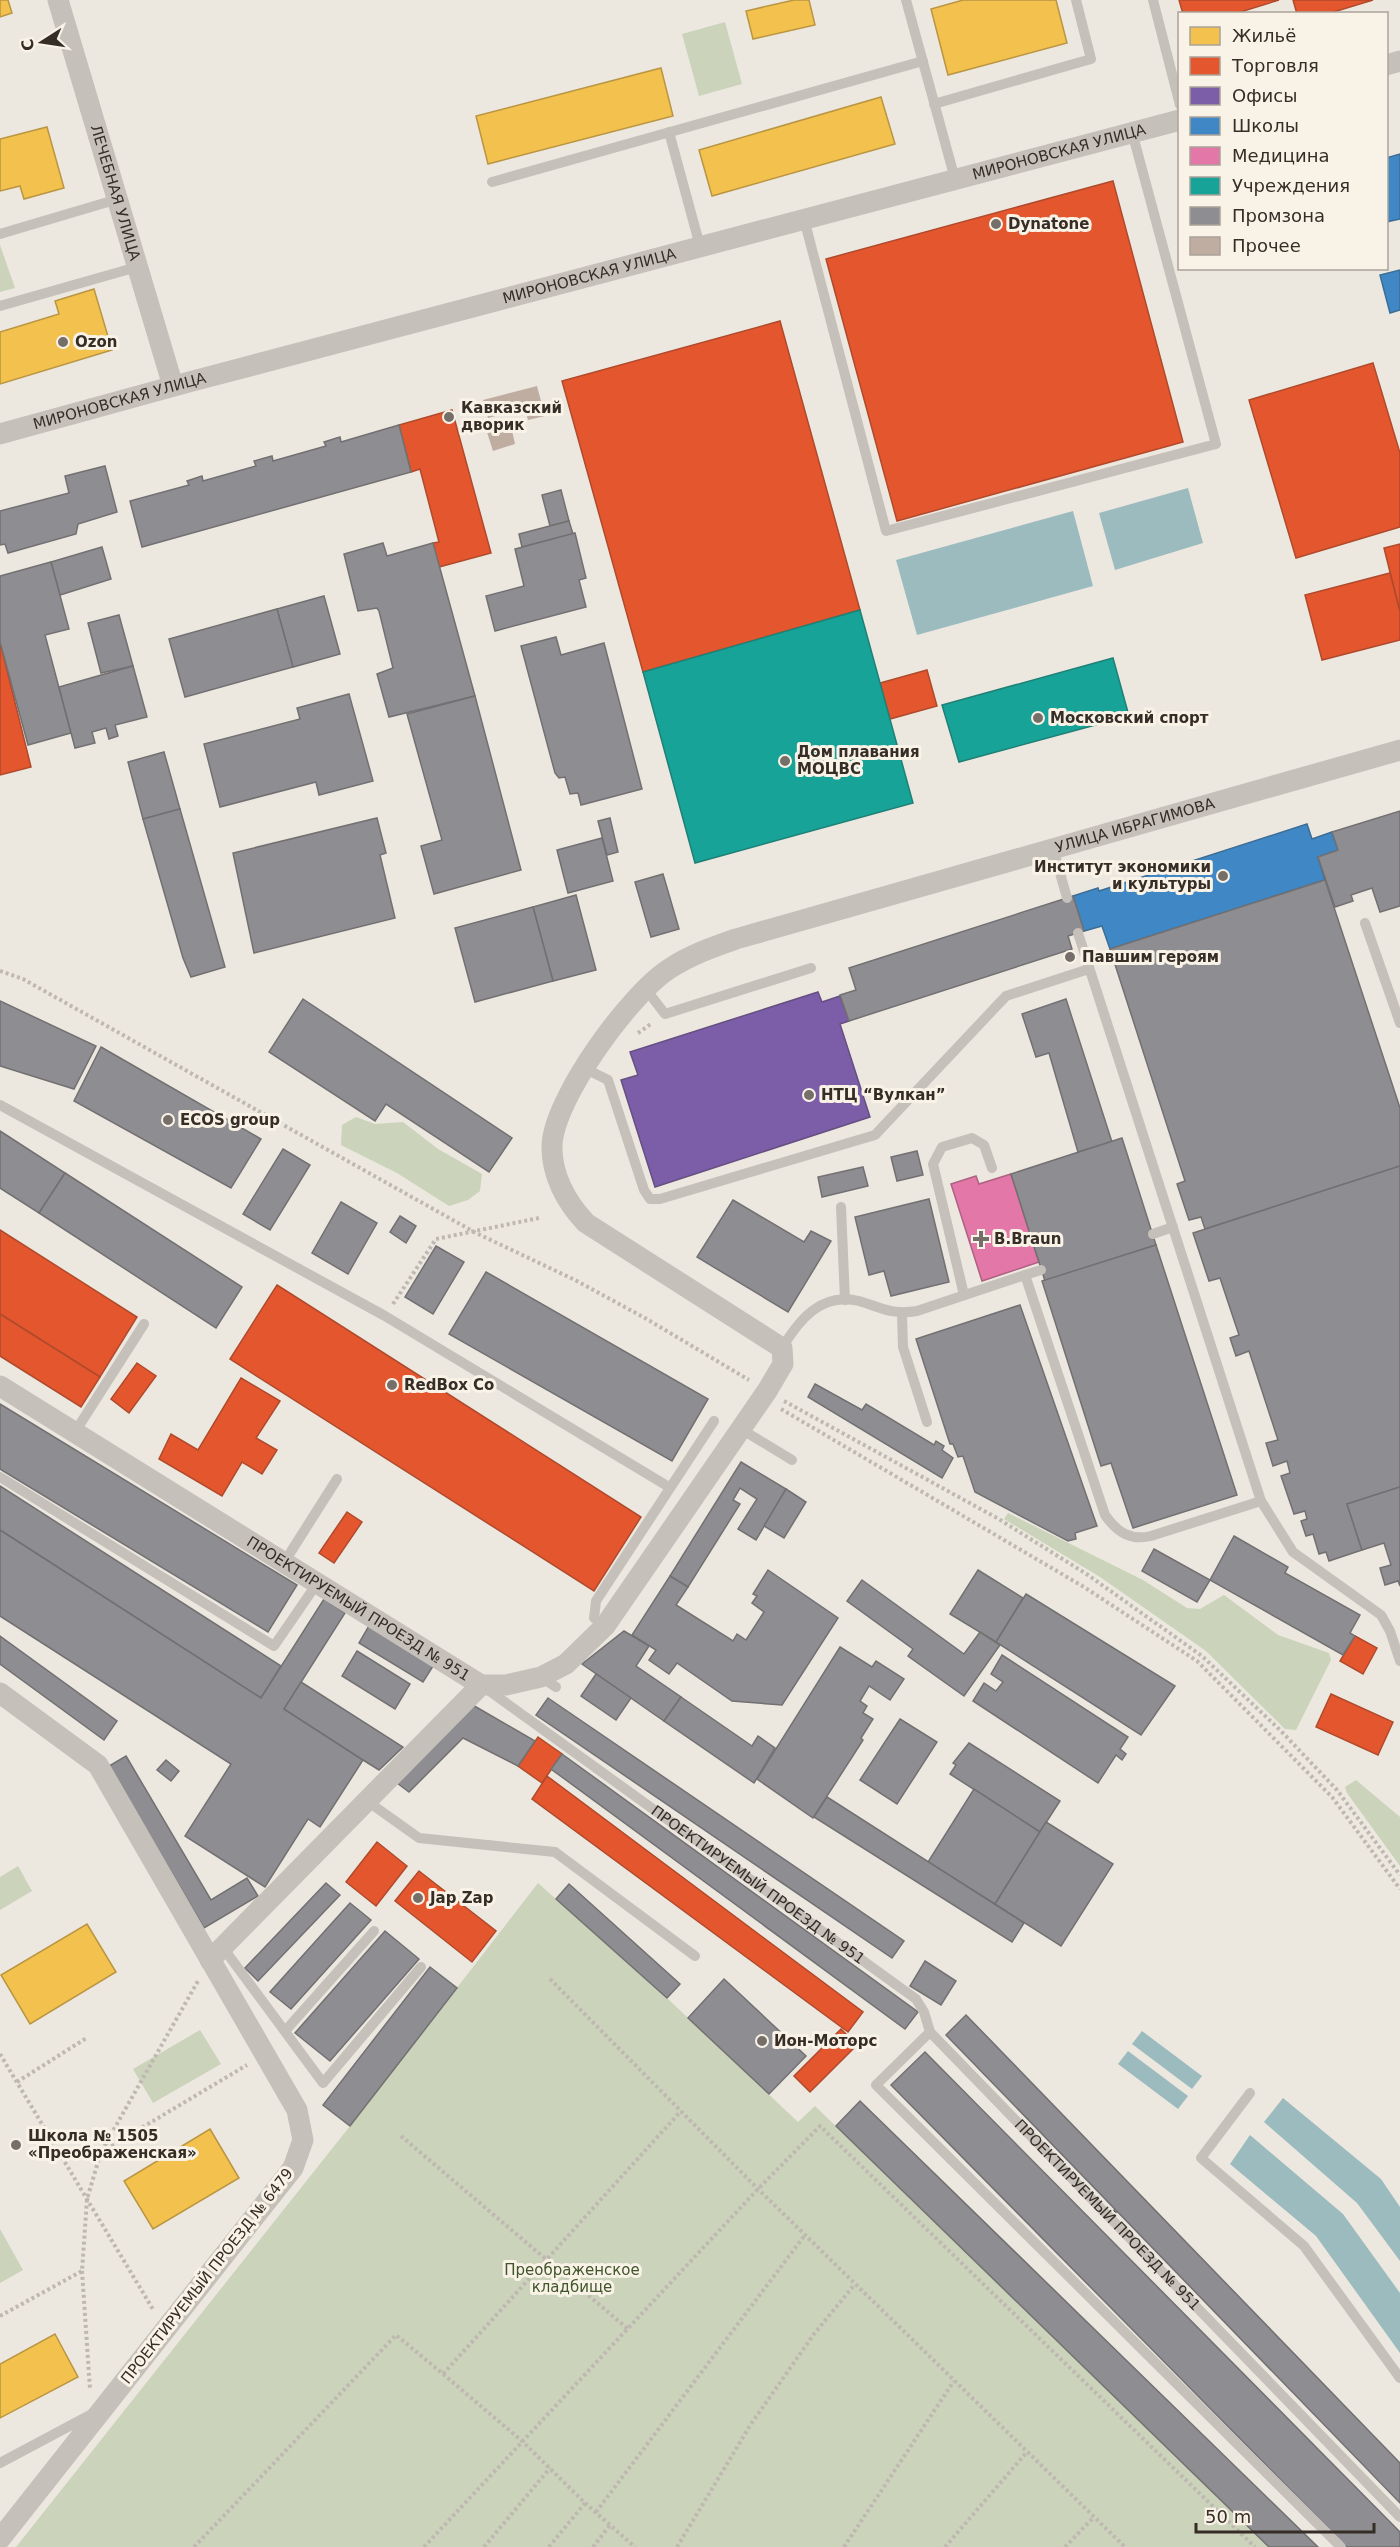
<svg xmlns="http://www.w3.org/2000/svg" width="1400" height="2547" font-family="'DejaVu Sans',sans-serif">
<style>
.green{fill:#cbd3ba}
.water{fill:#9cbbbe}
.homes{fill:#f2c14e;stroke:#ba9542;stroke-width:1.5}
.shops{fill:#e4572e;stroke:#b04a2c;stroke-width:1.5}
.offices{fill:#7b5ea7;stroke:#664f81;stroke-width:1.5}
.schools{fill:#3f88c5;stroke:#3c6d96;stroke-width:1.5}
.health{fill:#e377a8;stroke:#af6181;stroke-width:1.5}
.public{fill:#17a398;stroke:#208076;stroke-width:1.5}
.industry{fill:#8d8d92;stroke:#737072;stroke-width:1.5}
.building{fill:#c0ada1}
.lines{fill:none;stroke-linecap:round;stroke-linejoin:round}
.path{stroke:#beb8b1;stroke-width:4;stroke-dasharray:3 3;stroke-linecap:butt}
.lane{stroke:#c5c0b9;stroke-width:10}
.street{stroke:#c5c0b9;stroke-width:21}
.poi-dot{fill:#766e68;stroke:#f9f2e7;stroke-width:2}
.labels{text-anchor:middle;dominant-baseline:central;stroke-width:6;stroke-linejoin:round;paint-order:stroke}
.street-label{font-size:15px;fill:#362d27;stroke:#f9f2e7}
.poi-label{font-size:15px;font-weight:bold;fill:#362d27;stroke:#f9f2e7;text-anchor:start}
.park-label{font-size:15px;fill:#41542b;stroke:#f9f2e7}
</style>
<rect width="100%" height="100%" fill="#ece8e0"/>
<g class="green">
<polygon points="725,22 742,84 699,96 682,34"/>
<polygon points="0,245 15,288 0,292"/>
<polygon points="356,1117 375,1124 403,1122 438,1149 482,1174 480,1191 468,1200 449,1206 397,1173 341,1145 342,1125"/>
<polygon points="1008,1513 1143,1580 1187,1608 1200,1609 1224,1595 1278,1635 1329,1653 1331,1660 1296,1730 1285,1729 1206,1651 1100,1577 1004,1519"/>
<polygon points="1356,1780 1400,1817 1400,1866 1347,1793 1345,1787"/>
<polygon points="18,1866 32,1891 0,1910 0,1877"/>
<polygon points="538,1883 667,1998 798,2122 815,2106 1269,2547 16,2547 350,2126"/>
<polygon points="200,2030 221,2064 153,2103 133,2069"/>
<polygon points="0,2229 23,2270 0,2283"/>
</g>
<g class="water">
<polygon points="1188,488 1203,543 1115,570 1099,513"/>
<polygon points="1073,511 1093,586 917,635 896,560"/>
<polygon points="1142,2031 1202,2076 1192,2089 1132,2044"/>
<polygon points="1128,2051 1188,2096 1178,2109 1118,2064"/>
<polygon points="1283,2098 1381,2179 1400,2207 1400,2261 1357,2203 1264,2122"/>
<polygon points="1250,2135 1343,2214 1400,2293 1400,2353 1316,2236 1230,2164"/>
</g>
<g class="homes">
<polygon points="0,0 8,0 12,13 0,17"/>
<polygon points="794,0 809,0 815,25 753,39 746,11"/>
<polygon points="963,0 1056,0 1067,43 948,75 931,9"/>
<polygon points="661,68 673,116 488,164 476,116"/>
<polygon points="881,97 895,144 712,196 699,150"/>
<polygon points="47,127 64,188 24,199 20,186 0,191 0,139"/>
<polygon points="94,289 112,350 0,384 0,332 59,314 55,301"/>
<polygon points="87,1924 116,1972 30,2024 1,1975"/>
<polygon points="210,2129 239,2178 153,2229 124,2181"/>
<polygon points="55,2334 78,2377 0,2418 0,2364"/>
</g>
<g class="shops">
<polygon points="1179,0 1279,0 1234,14 1183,14"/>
<polygon points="1293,0 1373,0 1327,14 1297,14"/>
<polygon points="1113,181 1183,442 897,521 826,259"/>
<polygon points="780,321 860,610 643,672 562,381"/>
<polygon points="1373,363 1400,453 1400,527 1296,558 1249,400"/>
<polygon points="452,410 491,553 439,567 433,543 439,542 420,469 411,472 399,425"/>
<polygon points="1400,544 1400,612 1384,548"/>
<polygon points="1390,573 1400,612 1400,640 1322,660 1305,595"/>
<polygon points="0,642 31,767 0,775"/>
<polygon points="927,670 937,706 890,719 880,683"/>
<polygon points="0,1230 137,1317 100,1377 0,1314"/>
<polygon points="277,1285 641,1517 594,1591 230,1359"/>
<polygon points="0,1314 100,1377 81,1407 0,1356"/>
<polygon points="137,1363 156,1376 129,1413 111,1399"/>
<polygon points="241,1378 280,1401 256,1438 277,1450 262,1474 242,1462 222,1496 159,1459 171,1434 198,1450"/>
<polygon points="347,1512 362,1522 334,1563 319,1553"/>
<polygon points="1355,1636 1377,1648 1363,1674 1340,1661"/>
<polygon points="1331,1694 1393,1722 1378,1755 1316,1727"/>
<polygon points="538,1737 562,1754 542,1783 518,1766"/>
<polygon points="547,1776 863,2012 848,2032 532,1799"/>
<polygon points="377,1842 407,1866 376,1906 346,1882"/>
<polygon points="419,1871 496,1931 472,1962 395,1901"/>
<polygon points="841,2029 857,2045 810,2092 794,2076"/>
</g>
<polygon class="offices" points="818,992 822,1002 840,996 849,1021 840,1024 870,1117 655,1187 621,1080 638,1075 630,1052"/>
<g class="schools">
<polygon points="1400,154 1400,219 1386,222 1386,158"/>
<polygon points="1400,270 1400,310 1390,313 1380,275"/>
<polygon points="1307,824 1312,839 1332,832 1338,850 1318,857 1325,880 1110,949 1102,926 1084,931 1073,896 1098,888 1099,891"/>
</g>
<polygon class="health" points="1011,1174 1039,1262 982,1281 951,1184 976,1176 979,1184"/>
<g class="public">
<polygon points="860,610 913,803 695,863 643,672"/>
<polygon points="1113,658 1129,716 959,762 942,705"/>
</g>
<g class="industry">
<polygon points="399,425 411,472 142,547 130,501 189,485 187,481 202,476 203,481 256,466 254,461 272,456 273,461 326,446 324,442 340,437 341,442"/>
<polygon points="105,466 117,512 78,524 76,534 8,553 5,544 0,545 0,511 69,493 65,476"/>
<polygon points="561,490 569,521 550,526 542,495"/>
<polygon points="569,521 573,534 522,547 519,534"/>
<polygon points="575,533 586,578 579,580 586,607 495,631 486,596 524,586 515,549"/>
<polygon points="383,543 387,556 433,543 475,696 389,717 377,674 393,668 379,611 377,608 358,611 344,554"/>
<polygon points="102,547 111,579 60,595 51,562"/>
<polygon points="51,562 69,629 45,635 71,733 28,745 0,642 0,576"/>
<polygon points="324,596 340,654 293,667 277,609"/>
<polygon points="277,609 293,667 185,697 169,639"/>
<polygon points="119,615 133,666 101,673 88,623"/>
<polygon points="556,637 561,655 604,643 642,789 581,805 578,793 570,794 565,777 559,778 555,773 521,646"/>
<polygon points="133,666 147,717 115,725 118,736 109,739 106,728 92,732 95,743 75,748 59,687"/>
<polygon points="349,694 373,781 319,795 316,782 220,807 204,744 300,719 297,708"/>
<polygon points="475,696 521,870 434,894 421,846 442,840 407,714"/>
<polygon points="164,752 180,809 143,819 128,762"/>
<polygon points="180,809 225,967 191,977 183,958 143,819"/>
<polygon points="1400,811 1400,906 1380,912 1372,888 1351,895 1353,901 1335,907 1318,857 1338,850 1332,832"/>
<polygon points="377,818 386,853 380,855 395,918 254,953 233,853"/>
<polygon points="610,818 618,852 607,855 598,821"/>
<polygon points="602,838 613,881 568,893 557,850"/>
<polygon points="663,874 679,929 651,937 635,882"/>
<polygon points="1325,880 1400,1108 1400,1166 1205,1229 1201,1217 1189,1220 1177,1184 1185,1181 1110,949"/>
<polygon points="576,895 596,970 553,981 533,907"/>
<polygon points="1073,896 1084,931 1068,936 1072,949 849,1021 840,995 856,990 849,968"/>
<polygon points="533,907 553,981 475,1002 455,928"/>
<polygon points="303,999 512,1138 489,1172 386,1104 375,1121 269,1052"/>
<polygon points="1066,999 1112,1142 1078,1152 1049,1053 1036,1057 1022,1014"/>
<polygon points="0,1001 96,1046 74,1089 0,1066"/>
<polygon points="101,1047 261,1139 231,1188 74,1101"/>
<polygon points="0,1131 65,1173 39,1213 0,1188"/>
<polygon points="1122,1138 1156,1245 1045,1281 1011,1174"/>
<polygon points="283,1149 310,1165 270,1230 243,1214"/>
<polygon points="917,1151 923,1175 897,1181 891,1157"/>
<polygon points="1400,1166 1400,1487 1347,1504 1362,1550 1329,1561 1326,1552 1319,1554 1313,1534 1306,1536 1301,1521 1307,1519 1305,1511 1294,1514 1281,1476 1290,1473 1287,1461 1273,1466 1266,1443 1278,1440 1249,1351 1236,1356 1230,1338 1239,1335 1220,1278 1209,1281 1193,1233"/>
<polygon points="863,1167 868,1186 822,1197 818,1177"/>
<polygon points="65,1173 242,1287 216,1328 39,1213"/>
<polygon points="929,1199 949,1282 891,1296 884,1271 869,1275 855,1217"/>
<polygon points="733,1200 804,1242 811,1231 831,1241 788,1312 697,1257"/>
<polygon points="341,1202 377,1223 348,1274 312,1253"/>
<polygon points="400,1216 416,1226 406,1243 390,1232"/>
<polygon points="1156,1245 1237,1495 1133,1528 1111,1463 1101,1466 1042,1281"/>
<polygon points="436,1246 464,1262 433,1314 405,1297"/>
<polygon points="486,1272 708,1399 672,1461 449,1334"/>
<polygon points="1020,1305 1097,1526 1075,1533 1076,1539 1068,1541 975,1492 963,1456 958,1457 953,1444 950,1444 916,1339"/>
<polygon points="815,1384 862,1410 866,1404 934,1445 936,1441 944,1446 942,1450 953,1458 942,1478 808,1397"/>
<polygon points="0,1404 297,1585 268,1632 0,1469"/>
<polygon points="741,1462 786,1489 756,1540 738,1529 757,1499 740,1488 733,1500 740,1504 688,1587 670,1576"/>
<polygon points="0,1486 281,1666 261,1698 0,1530"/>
<polygon points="1400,1487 1400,1586 1398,1581 1385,1585 1380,1568 1391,1565 1384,1543 1362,1550 1347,1504"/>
<polygon points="786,1489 806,1502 784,1538 764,1526"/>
<polygon points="0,1530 261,1698 324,1599 345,1613 284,1709 363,1760 320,1827 308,1819 265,1887 185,1836 231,1764 0,1616"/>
<polygon points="1234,1536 1288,1567 1285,1573 1360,1615 1350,1633 1355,1636 1343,1655 1210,1580"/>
<polygon points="1154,1549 1210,1580 1197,1602 1142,1571"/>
<polygon points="768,1570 838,1618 782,1705 732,1701 677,1663 669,1674 649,1660 656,1650 632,1635 670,1576 688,1587 676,1605 733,1641 737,1634 746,1640 764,1612 752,1603 757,1596 753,1594"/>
<polygon points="978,1570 1023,1598 996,1642 950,1614"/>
<polygon points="862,1580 964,1654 980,1632 1000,1645 964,1696 908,1656 913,1649 847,1601"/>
<polygon points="1026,1594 1175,1686 1141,1735 996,1642"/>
<polygon points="370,1624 435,1663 423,1682 359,1643"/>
<polygon points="624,1631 649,1646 636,1666 681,1697 664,1721 582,1664"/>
<polygon points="0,1636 117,1721 104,1740 0,1664"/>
<polygon points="840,1647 872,1667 876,1661 904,1679 890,1700 869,1686 860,1701 867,1706 863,1713 873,1719 861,1738 863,1740 813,1818 757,1779"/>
<polygon points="357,1651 410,1684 395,1709 342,1676"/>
<polygon points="1002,1655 1128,1737 1120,1749 1126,1754 1122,1760 1116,1755 1098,1783 973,1701 984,1683 996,1691 1003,1682 991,1674"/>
<polygon points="596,1674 631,1698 616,1720 581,1696"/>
<polygon points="301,1682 403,1747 379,1770 363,1760 284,1709"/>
<polygon points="681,1697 752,1746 758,1736 775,1748 754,1783 664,1721"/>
<polygon points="548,1698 904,1941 892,1958 536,1715"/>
<polygon points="471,1704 535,1741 518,1766 463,1738 409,1792 397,1783"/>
<polygon points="900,1719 937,1742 897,1804 860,1780"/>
<polygon points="969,1743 1060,1801 1040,1832 950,1774 956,1765 953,1763"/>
<polygon points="562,1754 918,2012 905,2029 551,1769"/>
<polygon points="126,1756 211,1900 247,1878 258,1896 204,1928 109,1766"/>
<polygon points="166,1760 179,1771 171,1781 157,1770"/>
<polygon points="974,1789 1040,1832 995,1904 928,1862"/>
<polygon points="827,1797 1024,1923 1012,1942 814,1817"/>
<polygon points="1046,1822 1113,1864 1061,1946 995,1904"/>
<polygon points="326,1883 340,1895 258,1981 245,1968"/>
<polygon points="569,1884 680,1984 667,1998 556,1899"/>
<polygon points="350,1903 371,1920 291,2009 270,1992"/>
<polygon points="385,1931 419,1959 330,2061 295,2033"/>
<polygon points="925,1961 956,1981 941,2005 910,1986"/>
<polygon points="430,1967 457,1988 350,2126 323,2105"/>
<polygon points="724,1979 806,2056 769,2094 688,2018"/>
<polygon points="966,2015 1400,2463 1400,2503 946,2035"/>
<polygon points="925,2052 1400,2532 1400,2547 1347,2547 891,2085"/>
<polygon points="860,2101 1318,2547 1269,2547 836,2126"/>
</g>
<g class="building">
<polygon points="537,386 545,416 528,420 525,408 488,418 483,400"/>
<polygon points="510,422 515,444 493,451 486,429"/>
</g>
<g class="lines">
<g class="path">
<polyline points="0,971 23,979 476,1233 575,1280 645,1318 749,1380"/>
<polyline points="638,1033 652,1023"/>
<polyline points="393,1304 436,1239 539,1218"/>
<polyline points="784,1401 997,1518 1088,1575 1202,1656 1280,1730 1337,1790 1400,1875"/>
<polyline points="781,1409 1084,1587 1197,1661 1332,1797 1400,1889"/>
<polyline points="550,1979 758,2189 1125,2547"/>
<polyline points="0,2054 154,2311"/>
<polyline points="17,2082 88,2037"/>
<polyline points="401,2136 628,2329"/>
<polyline points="101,2152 247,2065"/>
<polyline points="82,2271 90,2389"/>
<polyline points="0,2316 82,2271 87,2199 101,2152 198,1981"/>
<polyline points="443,2374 522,2441 585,2503 635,2547"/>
<polyline points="596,2512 805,2235"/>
<polyline points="194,2547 396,2335 443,2374 681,2111"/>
<polyline points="424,2547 758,2189 820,2126 1255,2547"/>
<polyline points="484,2547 550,2468"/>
<polyline points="549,2547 585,2503"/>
<polyline points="593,2547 610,2525"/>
<polyline points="677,2547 751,2424 814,2334 855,2284"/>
<polyline points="844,2547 954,2381"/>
<polyline points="945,2547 1027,2452"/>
<polyline points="1065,2547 1093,2518"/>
</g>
<g class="lane">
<polyline points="906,0 955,179"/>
<polyline points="1153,0 1180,105"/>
<polyline points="934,104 1091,59 1076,0"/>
<polyline points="669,132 700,246"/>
<polyline points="492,182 923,61"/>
<polyline points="804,219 886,531 1216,444 1132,132"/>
<polyline points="0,234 118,199"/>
<polyline points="0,306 137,267"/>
<polyline points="1053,848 1067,898"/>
<polyline points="1365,923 1400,1023"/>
<polyline points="1078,933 1261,1501 1293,1552 1381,1615 1390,1631 1400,1661"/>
<polyline points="645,988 665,1014 811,968"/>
<polyline points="584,1068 608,1080 644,1190 650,1199 660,1199 875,1135 1006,996 1089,969"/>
<polyline points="0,1105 385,1316 669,1487"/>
<polyline points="841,1207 845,1300"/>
<polyline points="1153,1234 1173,1227"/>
<polyline points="1025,1275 1041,1270"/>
<polyline points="964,1295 933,1164 942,1147 972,1138 984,1145 992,1168"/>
<polyline points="902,1314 903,1347 927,1422"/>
<path d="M782,1348C799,1320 821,1292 859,1301C883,1308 891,1315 917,1311L1025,1275L1105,1515C1117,1532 1130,1541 1151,1536L1261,1501"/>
<polyline points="741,1429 792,1460"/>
<polyline points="75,1432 144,1324"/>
<polyline points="0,1477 274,1646 318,1582"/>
<polyline points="285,1561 337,1479"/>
<polyline points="605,1626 594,1618 596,1601 714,1421"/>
<polyline points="541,1677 556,1687"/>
<path id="s1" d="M484,1687L916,1999L924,2012L930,2032L1400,2517"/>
<polyline points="367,1801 419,1838 555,1852 695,1956"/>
<polyline points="224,1949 323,2083 421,1967"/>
<polyline points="285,2031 374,1931"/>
<polyline points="930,2032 876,2085 1341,2547"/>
<polyline points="1250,2093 1201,2158 1304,2246 1400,2378"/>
<polyline points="0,2463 92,2414"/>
</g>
<g class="street">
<path id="s2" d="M58,0L173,386"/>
<polyline points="1386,65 1400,61"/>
<path id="s3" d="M0,434L189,382L1180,120"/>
<path id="s4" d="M0,1386L481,1685"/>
<polyline points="0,1693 98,1765 297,2110 303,2140 293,2168 0,2539"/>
<path id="s5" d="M210,1960L481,1685H506L541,1677L566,1664L605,1626L767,1391L783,1364L782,1348L586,1223C566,1202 551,1174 552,1145C554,1098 630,994 669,969C690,955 713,947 736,939L1400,750"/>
</g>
</g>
<g class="poi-dot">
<circle cx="996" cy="224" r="6"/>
<circle cx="63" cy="342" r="6"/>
<circle cx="449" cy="417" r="6"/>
<circle cx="1038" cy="718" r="6"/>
<circle cx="785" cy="761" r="6"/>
<circle cx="1223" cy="876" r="6"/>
<circle cx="1070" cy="957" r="6"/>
<circle cx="809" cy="1095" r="6"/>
<circle cx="168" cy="1120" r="6"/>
<path d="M978 1230h6v6h6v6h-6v6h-6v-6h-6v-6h6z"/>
<circle cx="392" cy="1385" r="6"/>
<circle cx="418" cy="1898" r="6"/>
<circle cx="762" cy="2041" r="6"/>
<circle cx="16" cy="2145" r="6"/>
</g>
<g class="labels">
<g class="street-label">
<text stroke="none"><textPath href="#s3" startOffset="1096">МИРОНОВСКАЯ УЛИЦА</textPath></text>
<text stroke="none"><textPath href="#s2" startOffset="201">ЛЕЧЕБНАЯ УЛИЦА</textPath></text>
<text stroke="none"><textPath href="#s3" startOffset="610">МИРОНОВСКАЯ УЛИЦА</textPath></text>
<text stroke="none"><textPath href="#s3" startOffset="124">МИРОНОВСКАЯ УЛИЦА</textPath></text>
<text stroke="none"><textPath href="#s5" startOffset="1886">УЛИЦА ИБРАГИМОВА</textPath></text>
<text stroke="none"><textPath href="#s4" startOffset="422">ПРОЕКТИРУЕМЫЙ ПРОЕЗД № 951</textPath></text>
<text stroke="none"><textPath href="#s1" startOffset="338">ПРОЕКТИРУЕМЫЙ ПРОЕЗД № 951</textPath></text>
<text stroke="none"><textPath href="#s1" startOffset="824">ПРОЕКТИРУЕМЫЙ ПРОЕЗД № 951</textPath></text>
<text transform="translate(207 2276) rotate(-52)">ПРОЕКТИРУЕМЫЙ ПРОЕЗД № 6479</text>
</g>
<g class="poi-label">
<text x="1008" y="224">Dynatone</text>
<text x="75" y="342">Ozon</text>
<text x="461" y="408">Кавказский<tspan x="461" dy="17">дворик</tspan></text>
<text x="1050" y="718">Московский спорт</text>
<text x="797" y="752">Дом плавания<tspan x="797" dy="17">МОЦВС</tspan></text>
<text x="1211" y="867" text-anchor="end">Институт экономики<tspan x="1211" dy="17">и культуры</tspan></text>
<text x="1082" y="957">Павшим героям</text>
<text x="821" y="1095">НТЦ “Вулкан”</text>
<text x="180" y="1120">ECOS group</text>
<text x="994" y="1239">B.Braun</text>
<text x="404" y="1385">RedBox Co</text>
<text x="430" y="1898">Jap Zap</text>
<text x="774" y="2041">Ион-Моторс</text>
<text x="28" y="2136">Школа № 1505<tspan x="28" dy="17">«Преображенская»</tspan></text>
</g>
<g class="park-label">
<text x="572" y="2270">Преображенское<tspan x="572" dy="17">кладбище</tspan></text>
</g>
</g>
<rect x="1178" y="12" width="210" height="258" fill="#f9f2e7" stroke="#aba39a" stroke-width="1.5"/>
<rect x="1190" y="27" width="30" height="18" fill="#f2c14e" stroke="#aba39a" stroke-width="1.5"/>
<text x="1232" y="42" font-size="18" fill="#362d27">Жильё</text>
<rect x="1190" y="57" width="30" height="18" fill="#e4572e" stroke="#aba39a" stroke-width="1.5"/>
<text x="1232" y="72" font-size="18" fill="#362d27">Торговля</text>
<rect x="1190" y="87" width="30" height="18" fill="#7b5ea7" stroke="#aba39a" stroke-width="1.5"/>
<text x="1232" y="102" font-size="18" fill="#362d27">Офисы</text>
<rect x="1190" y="117" width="30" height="18" fill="#3f88c5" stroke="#aba39a" stroke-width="1.5"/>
<text x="1232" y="132" font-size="18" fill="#362d27">Школы</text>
<rect x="1190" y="147" width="30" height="18" fill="#e377a8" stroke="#aba39a" stroke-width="1.5"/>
<text x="1232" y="162" font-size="18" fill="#362d27">Медицина</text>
<rect x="1190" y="177" width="30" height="18" fill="#17a398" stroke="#aba39a" stroke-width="1.5"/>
<text x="1232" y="192" font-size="18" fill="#362d27">Учреждения</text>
<rect x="1190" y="207" width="30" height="18" fill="#8d8d92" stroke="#aba39a" stroke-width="1.5"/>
<text x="1232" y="222" font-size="18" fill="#362d27">Промзона</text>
<rect x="1190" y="237" width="30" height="18" fill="#c0ada1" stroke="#aba39a" stroke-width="1.5"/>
<text x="1232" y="252" font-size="18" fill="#362d27">Прочее</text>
<g transform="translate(42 42) rotate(258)" stroke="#f9f2e7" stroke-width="4.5" paint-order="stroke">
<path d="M0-4.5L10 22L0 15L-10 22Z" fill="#362d27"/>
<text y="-9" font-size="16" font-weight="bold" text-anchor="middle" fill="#362d27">С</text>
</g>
<path d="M1196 2523v9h178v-9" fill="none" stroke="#362d27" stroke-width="3"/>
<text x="1205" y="2523" font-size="18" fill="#362d27" stroke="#f9f2e7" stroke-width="4.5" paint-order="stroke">50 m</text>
</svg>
